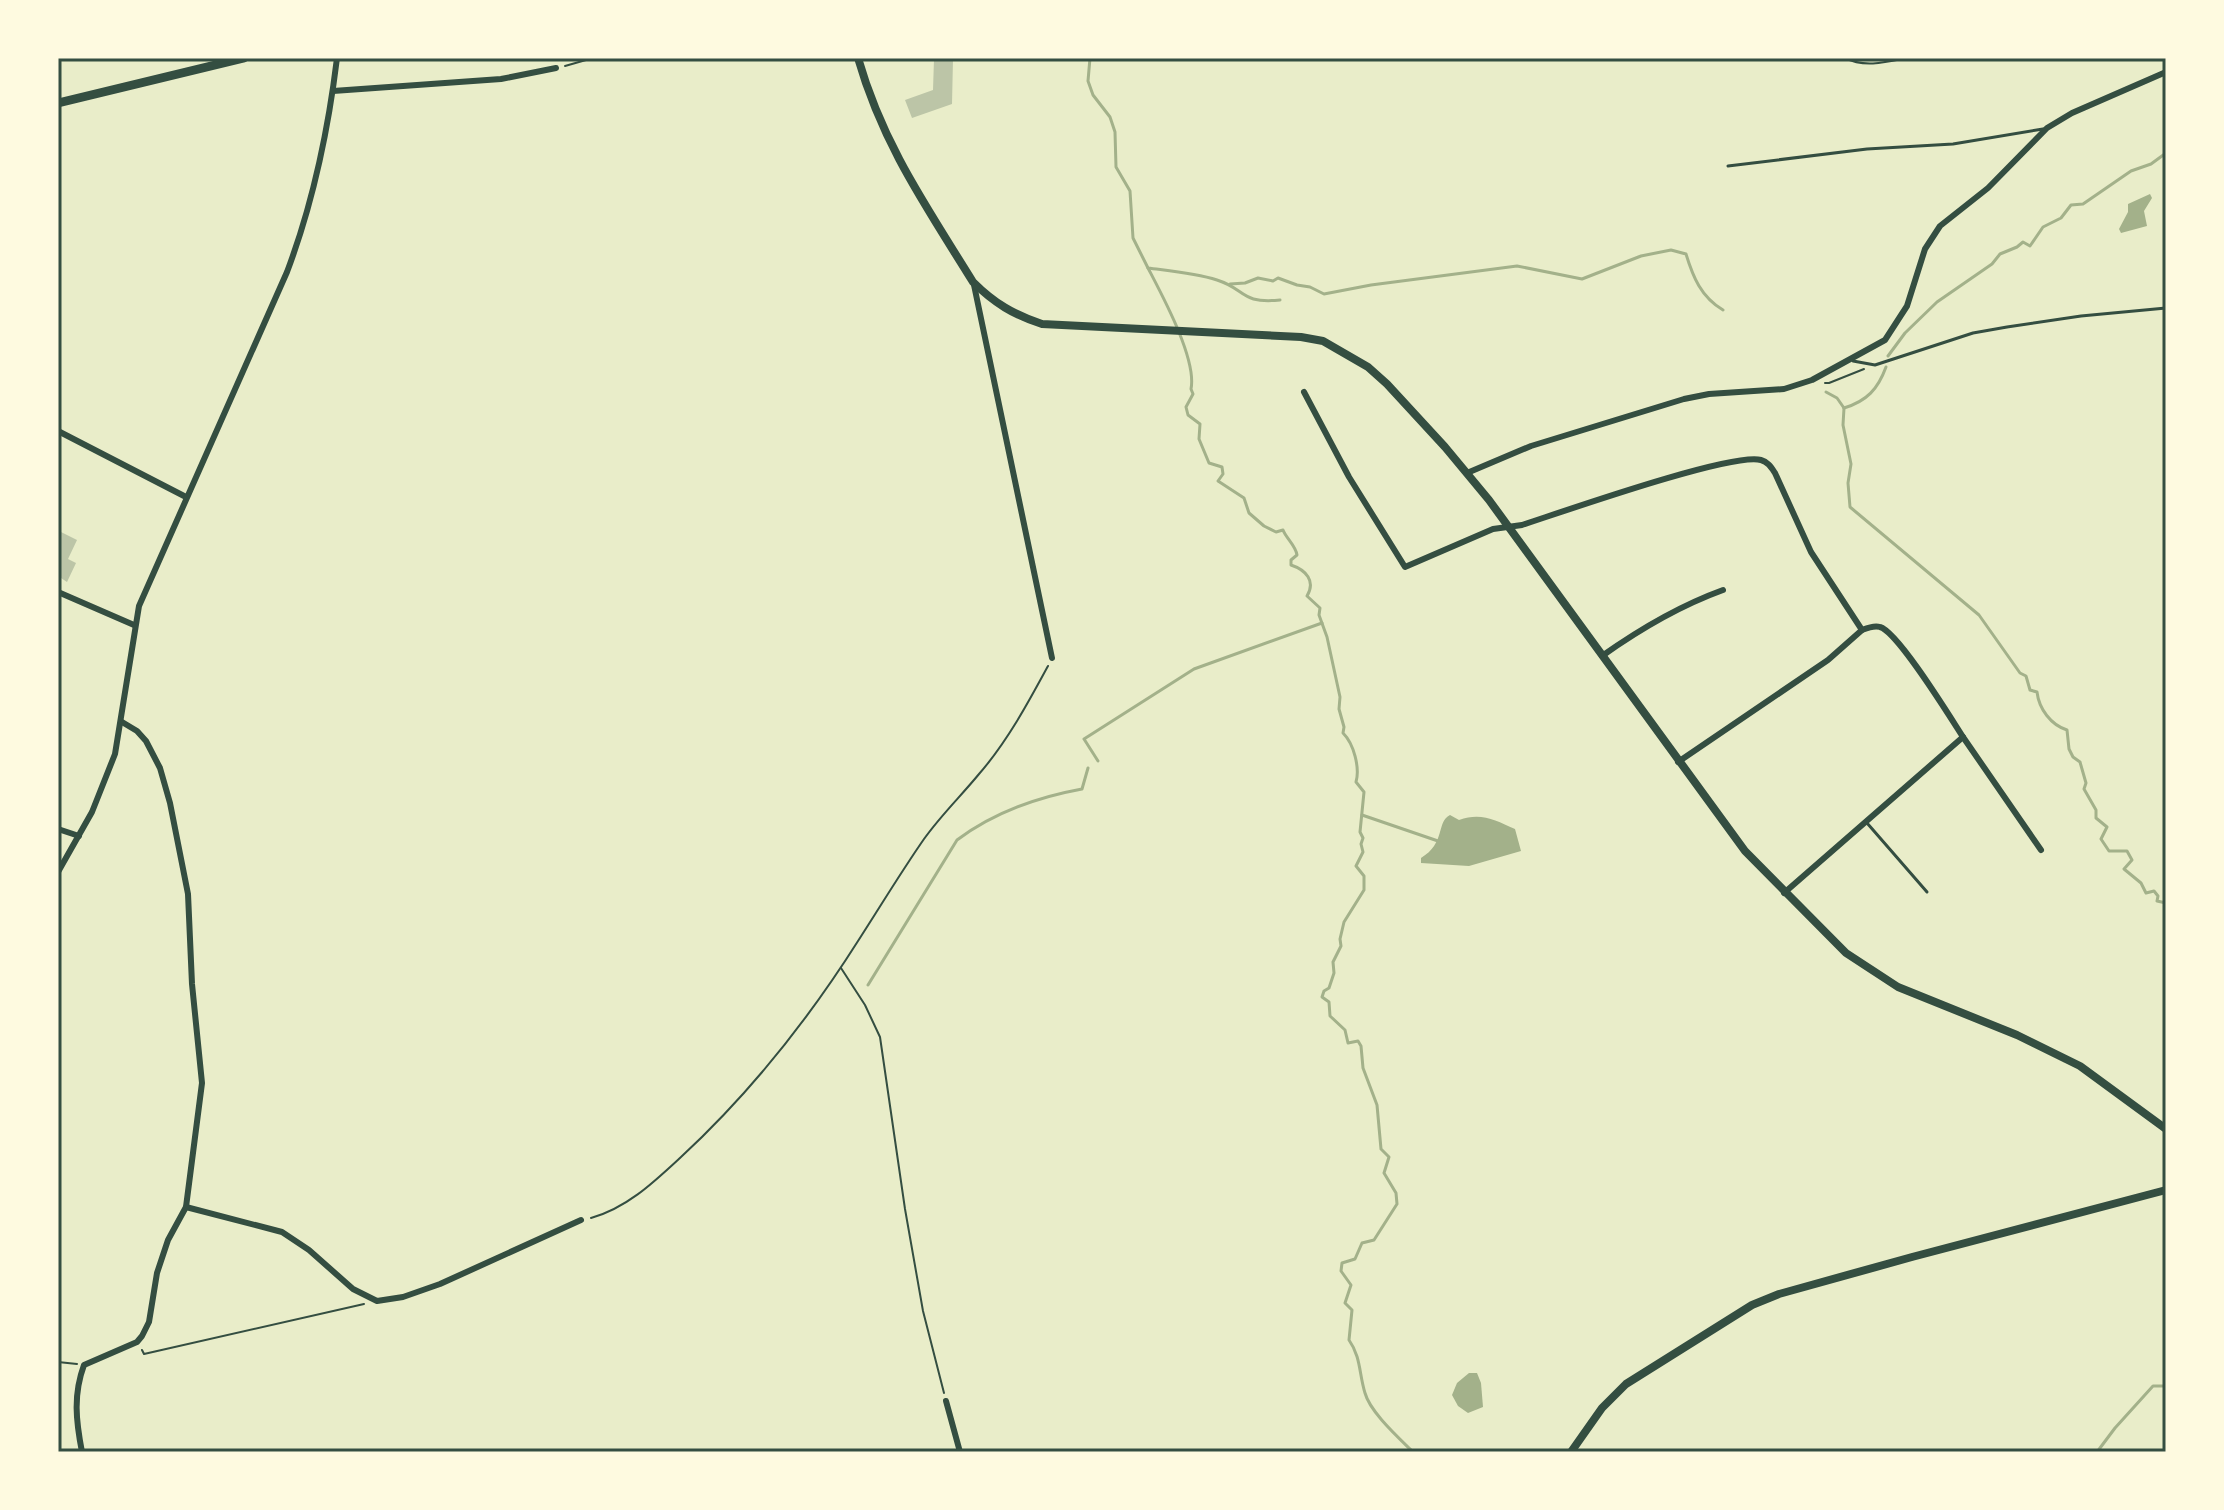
<svg xmlns="http://www.w3.org/2000/svg" width="2224" height="1510" font-family="Lato,sans-serif">
<style>
.water{fill:#a3b18a}
.lines{fill:none;stroke-linecap:round;stroke-linejoin:round}
.stream{stroke:#a3b18a;stroke-width:3}
.building{fill:#bcc5a7}
.path{stroke:#344e41;stroke-width:2}
.service{stroke:#344e41;stroke-width:3}
.minor{stroke:#344e41;stroke-width:6}
.tertiary{stroke:#344e41;stroke-width:8}
.secondary{stroke:#344e41;stroke-width:9}
.neatline{fill:none;stroke:#344e41;stroke-width:3}
</style>
<rect width="100%" height="100%" fill="#e9edc9"/>
<g class="water">
<polygon points="2150,194 2152,198 2144,211 2147,226 2121,233 2119,229 2128,212 2128,204"/>
<path d="M1450,815L1459,820C1481,812 1495,820 1515,829L1521,851L1469,866L1421,863V858C1446,843 1436,822 1450,815Z"/>
<polygon points="1469,1373 1477,1373 1481,1383 1483,1407 1468,1413 1458,1406 1452,1395 1457,1383"/>
</g>
<g class="lines">
<g class="stream">
<path d="M1090,58L1088,81L1093,95L1110,117L1115,132L1116,167L1130,191L1133,238L1148,268C1171,271 1195,273 1217,280C1246,289 1240,304 1280,300"/>
<path d="M1148,268C1162,295 1197,359 1191,389L1193,394L1186,407L1188,415L1200,424L1199,439L1209,463L1222,467L1223,474L1218,481L1244,498L1249,513L1264,526L1276,532L1283,530C1286,538 1296,546 1297,555L1291,560V565C1306,570 1316,581 1307,596L1320,608L1319,615L1327,637L1340,697L1339,709L1344,727L1343,733C1354,744 1360,768 1356,782L1364,792L1360,832L1363,838L1361,844L1363,852L1356,866L1364,876V890L1344,922L1340,939L1341,946L1333,962L1334,973L1329,988L1324,991L1322,997L1329,1002L1330,1016L1345,1030L1348,1043L1358,1041L1361,1046L1363,1068L1377,1105L1381,1149L1389,1157L1384,1173L1396,1193L1397,1204L1374,1240L1362,1243L1355,1259L1342,1263L1341,1271L1351,1285L1345,1303L1352,1310L1349,1340C1361,1357 1359,1374 1365,1393C1370,1412 1399,1438 1413,1452"/>
<path d="M1230,284L1245,283L1258,278L1273,281L1278,278L1297,285L1310,287L1324,294L1371,285L1517,266L1582,279L1641,256L1671,250L1686,254C1693,277 1701,297 1723,310"/>
<polyline points="1888,356 1905,333 1937,302 1992,264 2000,254 2017,247 2023,242 2030,246 2043,227 2061,218 2071,205 2083,204 2131,171 2151,164 2166,153"/>
<polyline points="1826,392 1837,398 1844,408"/>
<path d="M1844,408L1843,425L1851,464L1848,483L1850,507L1979,615L2020,673L2026,676L2030,690L2037,692C2039,709 2051,725 2067,730L2069,749L2073,757L2080,762L2086,783L2084,789L2096,810V818L2107,827L2101,839L2109,851H2127L2132,860L2124,869L2141,883L2146,893L2154,891L2158,896L2157,901L2166,903"/>
<path d="M1844,408C1867,401 1878,389 1886,367"/>
<polyline points="1098,761 1084,739 1194,669 1322,623"/>
<polyline points="1362,815 1438,841"/>
<path d="M868,985L957,840C993,813 1038,797 1082,789L1088,768"/>
<polyline points="2097,1452 2115,1428 2153,1386 2166,1386"/>
</g>
</g>
<g class="building">
<polygon points="934,59 953,59 952,104 912,118 905,100 933,90"/>
<polygon points="61,532 77,540 68,559 76,563 67,582 58,576 58,537"/>
</g>
<g class="lines">
<g class="path">
<path d="M1845,58C1864,68 1887,62 1907,58"/>
<polyline points="565,66 593,58"/>
<polyline points="1825,383 1829,383 1864,369"/>
<polyline points="841,968 865,1005 880,1037 905,1209 923,1311 944,1393"/>
<path d="M591,1218C627,1208 654,1182 681,1157C749,1094 808,1020 858,941C880,907 901,872 924,839C941,815 961,796 979,774C1007,742 1028,703 1048,666"/>
<polyline points="142,1350 144,1354 364,1304"/>
<polyline points="58,1362 77,1364"/>
</g>
<g class="service">
<polyline points="1728,166 1867,149 1953,144 2043,129"/>
<polyline points="1853,361 1875,365 1973,333 2007,327 2081,316 2166,308"/>
<polyline points="1867,823 1927,892"/>
</g>
<g class="minor">
<polyline points="333,91 501,79 556,68"/>
<polyline points="974,285 1052,658"/>
<path d="M1304,392L1349,477L1405,567L1493,529L1522,525C1562,512 1732,452 1761,460C1768,462 1771,467 1775,473L1811,552L1862,630C1867,628 1874,625 1880,627C1898,632 1950,717 1963,737L1784,893"/>
<polyline points="58,431 186,497"/>
<polyline points="1467,473 1531,446 1684,399 1709,394 1784,389 1812,380 1885,340 1907,306 1925,249 1940,226 1988,188 2047,128 2072,113 2166,72"/>
<polyline points="58,592 134,625"/>
<path d="M1602,656C1640,629 1679,606 1723,590"/>
<polyline points="1963,737 2041,850"/>
<polyline points="1678,762 1828,660 1862,630"/>
<polyline points="58,829 79,836"/>
<path d="M58,872L92,812L115,754L139,606L287,272C313,203 328,132 337,58"/>
<polyline points="186,1207 282,1232 309,1250 353,1289 377,1301 403,1297 440,1284 581,1220"/>
<polyline points="946,1401 960,1452"/>
<path d="M82,1452C76,1421 73,1395 84,1365L137,1342L142,1336L149,1322L157,1273L168,1240L186,1207L202,1083L192,984L188,894L170,803L160,768L146,741L137,731L122,722"/>
</g>
<g class="tertiary">
<path d="M858,58C883,145 926,206 973,282C994,303 1014,315 1042,324L1301,337L1323,341L1368,367L1387,384L1445,447L1489,500L1745,851L1846,953L1898,987L2017,1035L2080,1066L2166,1129"/>
<polyline points="1571,1452 1602,1408 1626,1384 1752,1305 1779,1294 1912,1257 2166,1190"/>
</g>
<polyline class="secondary" points="58,103 244,58"/>
</g>
<rect width="2224" height="1510" fill="none" stroke="#fefae0" stroke-width="120"/>
<rect x="60" y="60" width="2104" height="1390" class="neatline"/>
</svg>
